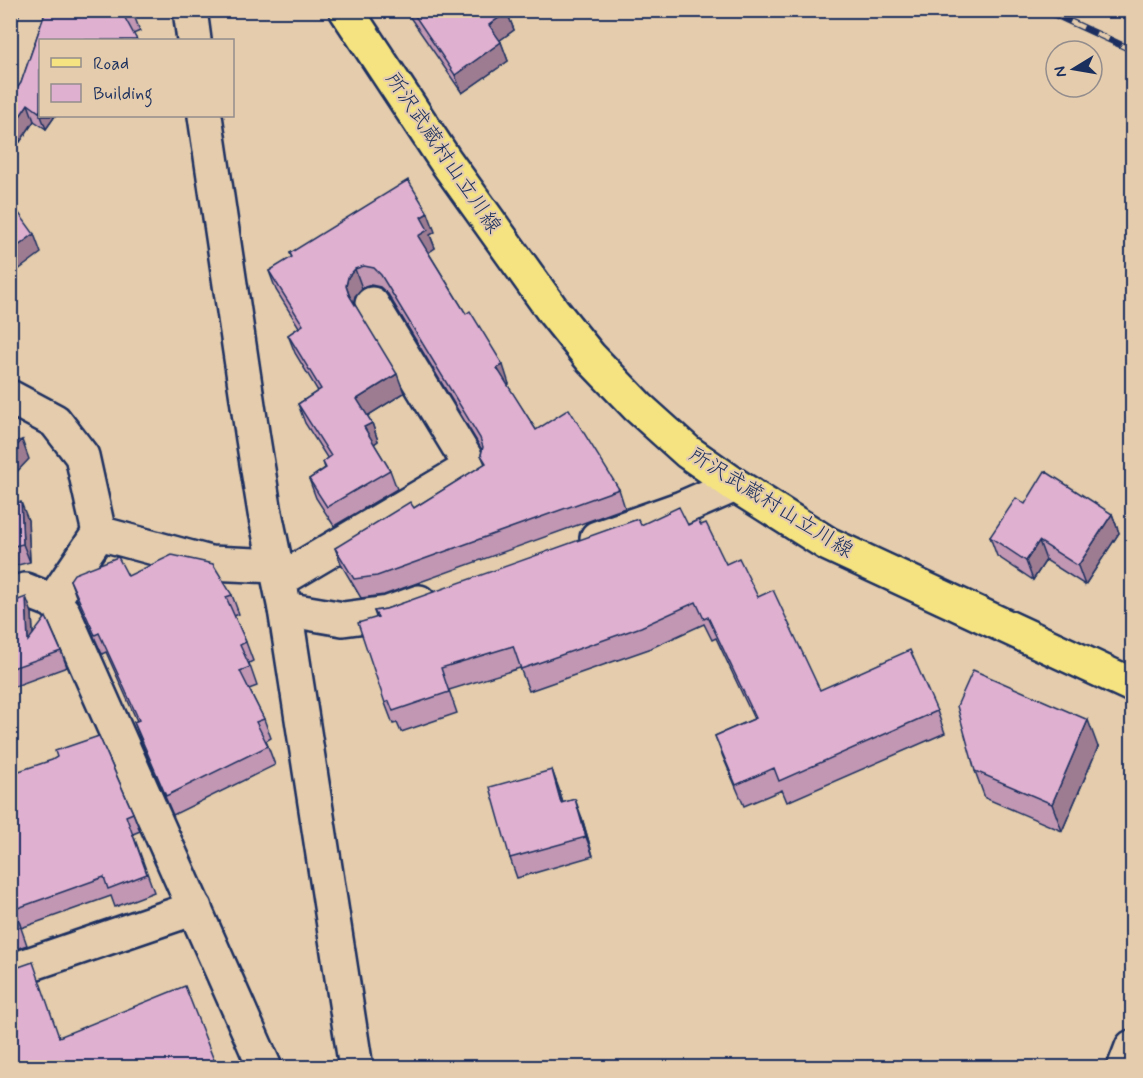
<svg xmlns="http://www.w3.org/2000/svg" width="1143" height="1078" font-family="Mynerve,'Klee One',sans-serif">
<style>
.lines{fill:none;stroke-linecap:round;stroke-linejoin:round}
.minor-casing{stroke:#1b2f5e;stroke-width:38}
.major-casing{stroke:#1b2f5e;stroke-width:38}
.minor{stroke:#e4ccad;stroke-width:33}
.major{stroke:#f5e381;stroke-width:33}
.rail-casing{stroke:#1b2f5e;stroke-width:7}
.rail{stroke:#e4ccad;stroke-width:4.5;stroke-dasharray:14;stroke-linecap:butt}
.wall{fill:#c197b3;stroke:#1b2f5e;stroke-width:1.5}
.shaded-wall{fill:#9d7b92;stroke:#1b2f5e;stroke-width:1.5}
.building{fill:#e0b0d0;stroke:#1b2f5e;stroke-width:1.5}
.labels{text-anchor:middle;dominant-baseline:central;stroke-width:4.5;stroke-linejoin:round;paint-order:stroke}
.street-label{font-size:21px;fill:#1b2f5e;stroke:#e4ccad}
</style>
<rect width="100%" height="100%" fill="#e4ccad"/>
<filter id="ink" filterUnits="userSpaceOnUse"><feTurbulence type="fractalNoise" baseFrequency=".0167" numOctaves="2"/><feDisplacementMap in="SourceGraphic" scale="12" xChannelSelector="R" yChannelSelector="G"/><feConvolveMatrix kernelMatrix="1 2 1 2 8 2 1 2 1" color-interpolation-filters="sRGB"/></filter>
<g filter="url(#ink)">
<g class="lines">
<defs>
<g id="minor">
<polyline points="190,10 194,40"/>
<polyline points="10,94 39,10"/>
<polyline points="205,116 253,439 265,513 285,609 356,1068"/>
<polyline points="10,397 55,421 82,456 99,533 210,563 277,566"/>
<polyline points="597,538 682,508 735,485"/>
<polyline points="280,580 471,467 372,304"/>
<polyline points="10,595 25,590 53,601 63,612 265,1068"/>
<polyline points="53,601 99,533"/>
<polyline points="285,609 343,619 388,613 419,602"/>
<polyline points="10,971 195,908"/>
<polyline points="1124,1068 1132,1047"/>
</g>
<polyline id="major" points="346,10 445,160 553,311 590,357 638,407 688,452 735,485 828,544 1132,685"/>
</defs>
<use href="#minor" class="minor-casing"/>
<use href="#major" class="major-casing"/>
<use href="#minor" class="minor"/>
<use href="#major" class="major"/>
<defs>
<polyline id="rail" points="1045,10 1132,50"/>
</defs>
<use href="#rail" class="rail-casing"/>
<use href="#rail" class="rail"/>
</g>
<g class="wall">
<polygon points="46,10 132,10 140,31 133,34 137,40 40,40 40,116 55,116 46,129 34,121 20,142 10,140 10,93 16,90 21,83"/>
<polygon points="405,10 506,10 514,30 500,40 508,61 462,93"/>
<polygon points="435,232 430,235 435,248 428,252 509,384 507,385 536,430 619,489 625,508 384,595 361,598 342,566 335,548 414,508 485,464 481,455 482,450 388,294 380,287 371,285 362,288 355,296 354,303 404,393 367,416 372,423 378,441 374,444 390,470 397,489 334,526 316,498 309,479 325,468 323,462 328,459 305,423 298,404 318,391 295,353 288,335 299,327 276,290 269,271 292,258 290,253"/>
<polygon points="10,503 28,520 30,562 10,567"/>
<polygon points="1025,504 1112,514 1119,533 1085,585 1046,560 1033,580 997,556 990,537"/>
<polygon points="641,525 701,525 726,564 758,597 820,690 937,711 945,733 787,802 782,790 744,806 723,757 715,736 754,719 716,638 712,640 704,624 649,649 529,691 520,668 449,690 457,713 401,732 397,723 393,724 385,703 376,617 374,611 386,609"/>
<polygon points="128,576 232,595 239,614 234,616 246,642 253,661 249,663 257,686 249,689 264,719 271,738 266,741 275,765 173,815 141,741 134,722 137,721 106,652 102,654 77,599 70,580"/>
<polygon points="10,603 32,613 33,634 61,651 67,667 10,688"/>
<polygon points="1098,747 1062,831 985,798 975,771"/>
<polygon points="552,770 563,803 582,818 593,856 517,878 510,858"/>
<polygon points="10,781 133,813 140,831 133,834 154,892 115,907 111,896 21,928 27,945 10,951"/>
</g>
<g class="shaded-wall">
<polygon points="10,10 19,10 10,35"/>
<polygon points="507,12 514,30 496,43 489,25"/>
<polygon points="501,42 508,61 462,93 455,75"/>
<polygon points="28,104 34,121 20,142 14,125"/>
<polygon points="41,116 55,116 46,129"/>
<polygon points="428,213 435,232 430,235 435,248 425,255 418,236 421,217"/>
<polygon points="34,234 41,253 10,276 10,252"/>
<polygon points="355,269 362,288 355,296 353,305 356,314 346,286 348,277"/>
<polygon points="503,365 509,384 504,387 497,368"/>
<polygon points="397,374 404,393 364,418 357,399"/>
<polygon points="372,423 378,441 371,446 364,427"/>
<polygon points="22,440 29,459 10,479 10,453"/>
<polygon points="21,502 28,520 30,562 23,544"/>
<polygon points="1112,514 1119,533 1085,585 1078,566"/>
<polygon points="1039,541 1046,560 1033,580 1026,561"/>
<polygon points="26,597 32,613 34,657 28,641"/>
<polygon points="1088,720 1098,747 1062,831 1052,804"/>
<polygon points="552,770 559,789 568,822 561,803"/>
<polygon points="575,799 582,818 593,856 586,837"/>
</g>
<g class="building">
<polygon points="46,10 132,10 133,13 125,18 137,40 40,40 40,110 39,112 28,104 14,125 10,124 10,93 16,90 21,83"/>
<polygon points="411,10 506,10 507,12 489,25 501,42 455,75"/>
<polygon points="408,180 428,213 421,217 428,230 418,236 466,314 470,311 503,365 497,368 536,430 569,409 619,489 377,576 354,579 335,548 410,502 414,508 486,463 481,455 483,447 480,438 381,275 374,268 364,266 355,269 348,277 346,286 349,295 397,374 357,399 372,423 364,427 390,470 327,507 309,479 326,468 323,462 331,456 298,404 321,389 288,335 303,325 269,271 292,257 290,253"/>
<polygon points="10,201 34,234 10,252"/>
<polygon points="10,435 18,441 22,440 10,453"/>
<polygon points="1045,471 1112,514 1078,566 1039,541 1026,561 990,537 1016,498 1025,504"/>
<polygon points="21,502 23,544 10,547 10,503"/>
<polygon points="679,507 688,525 698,520 701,525 706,523 726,564 739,558 758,597 773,590 820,690 910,650 937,711 779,781 774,768 736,785 715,736 756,718 708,617 704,619 696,602 641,627 521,669 513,646 441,668 449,692 393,711 389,701 385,703 358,623 378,617 374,611 386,609 638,519 641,525"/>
<polygon points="172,555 213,564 232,595 226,597 246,642 240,645 250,667 240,671 264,719 256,722 268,746 166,796 134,722 139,720 99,633 95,635 70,580 74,574 118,557 128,576"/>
<polygon points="26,597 28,641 46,617 61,651 10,669 10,603"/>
<polygon points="973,670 1088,720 1052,804 975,771 957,706"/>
<polygon points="99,736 133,813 126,816 147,874 108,889 104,877 15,909 21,927 10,930 10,781 15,780 13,773 52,760 57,757 55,751"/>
<polygon points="552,770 561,803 575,799 586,837 510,858 490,787"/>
<polygon points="33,962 59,1037 185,986 217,1068 10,1068 10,970"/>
</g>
</g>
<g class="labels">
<g class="street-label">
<text transform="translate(443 153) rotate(56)">所沢武蔵村山立川線</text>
<text transform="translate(771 503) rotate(32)">所沢武蔵村山立川線</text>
</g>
</g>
<rect width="1143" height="1078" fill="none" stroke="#e4ccad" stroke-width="36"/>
<rect x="18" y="18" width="1107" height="1042" fill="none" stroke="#1b2f5e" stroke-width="2" filter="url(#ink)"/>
<rect x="39" y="39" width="195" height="78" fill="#e4ccad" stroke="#948d8d" stroke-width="1.5"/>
<rect x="51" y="58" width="30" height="9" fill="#f5e381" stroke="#948d8d" stroke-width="1.5"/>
<text x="93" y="69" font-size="18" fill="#1b2f5e">Road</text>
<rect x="51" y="84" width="30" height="18" fill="#e0b0d0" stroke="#948d8d" stroke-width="1.5"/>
<text x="93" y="99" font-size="18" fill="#1b2f5e">Building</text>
<g transform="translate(1074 69) rotate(259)"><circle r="28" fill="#e4ccad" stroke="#948d8d" stroke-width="1.5"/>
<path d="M0-4.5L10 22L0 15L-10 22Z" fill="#1b2f5e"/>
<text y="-9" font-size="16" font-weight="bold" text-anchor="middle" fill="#1b2f5e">N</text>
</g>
</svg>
